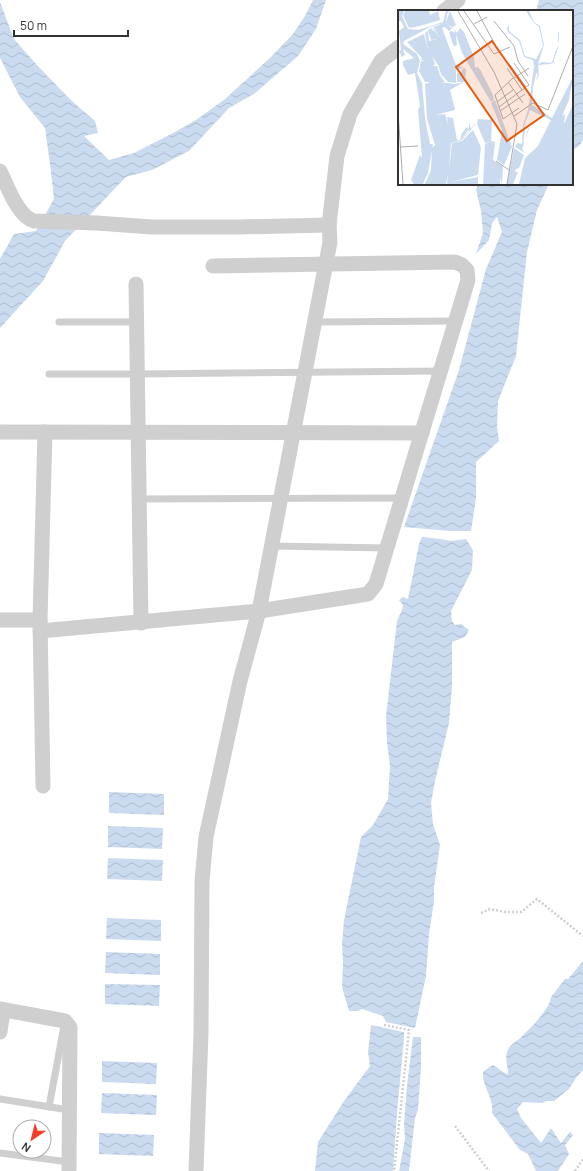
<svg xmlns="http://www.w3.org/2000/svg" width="583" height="1171" font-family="Manrope,sans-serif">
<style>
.water{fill:url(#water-waves)}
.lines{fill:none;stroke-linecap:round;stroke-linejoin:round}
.path{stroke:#cfcfcf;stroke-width:2.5;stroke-dasharray:2 2;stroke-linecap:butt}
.lane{stroke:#cfcfcf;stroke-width:7}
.street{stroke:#cfcfcf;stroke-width:15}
.inset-road{fill:none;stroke:#adadad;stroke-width:1}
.view{fill:#e8590c;fill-opacity:0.15;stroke:#e8590c;stroke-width:2}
.inset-edge{fill:none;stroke:#323232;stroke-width:2}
</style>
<defs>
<pattern id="water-waves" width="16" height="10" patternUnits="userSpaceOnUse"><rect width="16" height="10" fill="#cadbf0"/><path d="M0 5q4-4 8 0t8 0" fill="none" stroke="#aebcce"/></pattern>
</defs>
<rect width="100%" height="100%" fill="#fff"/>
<g class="water">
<polygon points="313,0 326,0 316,29 298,56 254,94 229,108 189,151 152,170 126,177 65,241 43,281 0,328 0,259 14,234 36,231 54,199 50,164 45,128 20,97 0,58 0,2 14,39 36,64 58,87 73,102 95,121 98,133 84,136 109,160 134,153 173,133 196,120 225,99 271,57 293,34 305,16"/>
<polygon points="539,0 583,0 583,140 580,145 572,151 572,11 536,11"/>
<polygon points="478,184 549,184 537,210 527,252 516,356 498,401 497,427 499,441 476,462 476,498 471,531 449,531 404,527 459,370 486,269 502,232 497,217 492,223 489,240 476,254 483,233 481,211 476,190"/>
<polygon points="422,537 441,539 451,541 466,539 473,550 472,570 451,611 452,621 455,625 461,624 469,630 465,637 452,642 452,686 449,723 435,781 431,803 433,824 440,845 434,887 434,901 429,934 426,976 415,1028 386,1022 383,1016 362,1009 358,1011 349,1011 342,987 343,963 342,944 344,920 361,837 373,825 388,799 390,766 387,742 386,716 397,621 402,610 403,605 399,600 403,597 408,599 419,544"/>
<polygon points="109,792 164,794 164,815 109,813"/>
<polygon points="108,826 163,828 162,849 108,847"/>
<polygon points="108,858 163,860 162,881 107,879"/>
<polygon points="107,918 161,920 161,941 106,939"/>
<polygon points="106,952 160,954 160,975 105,973"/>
<path d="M583,961V1070L576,1078L569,1089L554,1101H546L542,1103L523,1102L517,1109L521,1118L541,1143L551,1128L561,1143L570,1132L573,1135L565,1145L569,1154L558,1171H536L528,1154L520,1150L492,1113C494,1096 482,1088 483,1072L488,1068L493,1065C499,1068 501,1072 508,1074C508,1067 505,1059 507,1052C508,1047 515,1042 519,1039C529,1030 550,1009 551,997L565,979H568Z"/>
<polygon points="105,984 160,985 159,1006 105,1004"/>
<polygon points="371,1025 404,1032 404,1038 397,1113 393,1171 315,1171 318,1142 344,1101 370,1066 368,1052"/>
<polygon points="413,1037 421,1037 421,1067 418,1110 415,1118 409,1171 399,1171 405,1139 404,1124 407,1086"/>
<polygon points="102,1061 157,1063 156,1084 102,1082"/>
<polygon points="102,1093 157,1095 156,1115 101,1113"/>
<polygon points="99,1133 154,1135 153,1156 99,1154"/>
</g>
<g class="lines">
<g class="path">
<polyline points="481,913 490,909 505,912 521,912 537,899 583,936"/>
<polyline points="384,1025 409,1030 394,1171"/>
<polyline points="455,1126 489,1171"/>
<polyline points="575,1171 583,1159"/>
</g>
<g class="lane">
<polyline points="59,322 137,322"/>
<polyline points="315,322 456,321"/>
<polyline points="49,374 138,374 440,371"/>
<polyline points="139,499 402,498"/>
<polyline points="271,546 387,548"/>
<polyline points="0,1099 69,1110"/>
<polyline points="49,1107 64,1026"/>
<polyline points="0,1153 69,1162"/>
</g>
<g class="street">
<polyline points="444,11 458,0"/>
<path d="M0,171C7,185 18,217 34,221L97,223L151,227H238L329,225"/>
<polyline points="136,284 141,623"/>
<polyline points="0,432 422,433"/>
<polyline points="0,620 40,620"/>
<polyline points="40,631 259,611 368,594 376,584 468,280 467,270 462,265 455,262 213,266"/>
<polyline points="43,786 40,620 45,432"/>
<polyline points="0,1009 65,1021 70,1027 69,1171"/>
<polyline points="0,1032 3,1010"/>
<polyline points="196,1171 201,1033 202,881 206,837 240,681 259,611 330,242 329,225 337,156 350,114 381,61 399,47"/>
</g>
</g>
<g transform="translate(398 10)">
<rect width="175" height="175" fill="#fff"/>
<path d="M0,1H6L4,6L10,19L20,20L45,12L48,1H51L49,4L48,12L53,18L55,17L56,16L53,17L48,12L52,1L58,15L51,21L47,17L44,18L58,55V73L50,72L43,64L40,55L34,46L37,54L35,56H39L42,65L49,72L40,64L47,72H27L21,61L23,51L28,50H23L24,48L9,32L26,24L30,40L27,23L30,21L31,31L39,29L33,30L30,20L33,18L36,22L35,17L41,28L36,17L46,13L32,17L6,31L5,34L19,44L22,51L19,63L24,73L27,108L32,134H35L30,163L25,174H16L13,170L22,145L24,148L20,100L22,96L17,63L10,65L5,55V51L16,48L5,39L7,45L4,47L1,41L3,40L1,21L6,17L3,11H0ZM7,1H31L32,5L40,1L42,10L22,16L20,4L22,16L11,18L5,5ZM128,1H131L136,12L142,16L146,35L140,54L144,52L152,53L154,52L158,40L161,35V33L160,30V23L161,21V35L155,53L152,54L140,55L141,65L138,71L140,63L138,64L135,77L134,95L154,108L175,67L171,90L164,106L167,104L166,114L175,94V174H121L127,148L140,136L153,110L132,100L126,116L127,121L125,133L127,131L129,122L131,117V119L124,139L127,143L117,137L119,133L125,134L124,133L125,115L130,100L136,56L135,50L126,47L121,31L110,22L109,19L111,14L108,11L111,14V21L122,30L127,46L138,49L145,36L141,17L136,13ZM62,18L66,22L76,47L77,58L80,57L83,61L95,85L96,90L93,92L64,43L58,24L59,35L56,36L54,32L51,22L54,21L57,23L56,19L59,23ZM59,55L68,59L67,72H59V62L62,64L65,58L60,59ZM35,71L57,74L66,72L52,80L57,100L37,105L47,104L50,114L49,107L55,108L59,130H62L64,123L69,117L71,119L63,130L71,121V112L73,119L78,113V114L64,130L53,133L51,160L54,133L64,131L75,120L83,137L80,165L53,172L80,167V174H49L50,164L48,174H27L33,160L34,138L37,135L29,109L27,74ZM97,90L114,137L106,155L99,150L104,120L93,93ZM80,109L94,110L93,131L97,132L95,150L105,156L104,174L102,168V174H85L87,134L92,132L87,133L79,114ZM116,138L126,145L121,158L118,159L117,162H120L115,174H109Z" fill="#cadbf0"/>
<path class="inset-road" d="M60,1L96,62L119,114L109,174M66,1L96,44L112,37M79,1L101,42M96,11L116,36L120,51L130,66M76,14L89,7M112,55L128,77M109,58L124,80M116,67L97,85L105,109L121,98M116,68L131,58M110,72L125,93M99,92L115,80M101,97L131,75L116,53M102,101L127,84M0,102L5,174M116,106L135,93L150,100L175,36M3,137L20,136M98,151L111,160"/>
<path class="view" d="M94,31L146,105L109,131L58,57Z"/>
<rect width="175" height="175" class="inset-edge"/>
</g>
<g transform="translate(32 1139) rotate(215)"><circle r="19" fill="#ffffff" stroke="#adadad"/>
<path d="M0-3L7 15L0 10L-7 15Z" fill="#f53d28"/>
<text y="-6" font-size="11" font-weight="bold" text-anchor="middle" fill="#323232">N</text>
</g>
<path d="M14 30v6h114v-6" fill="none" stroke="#323232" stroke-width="2"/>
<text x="20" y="30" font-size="12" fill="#323232" stroke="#ffffff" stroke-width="3" paint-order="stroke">50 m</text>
</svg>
